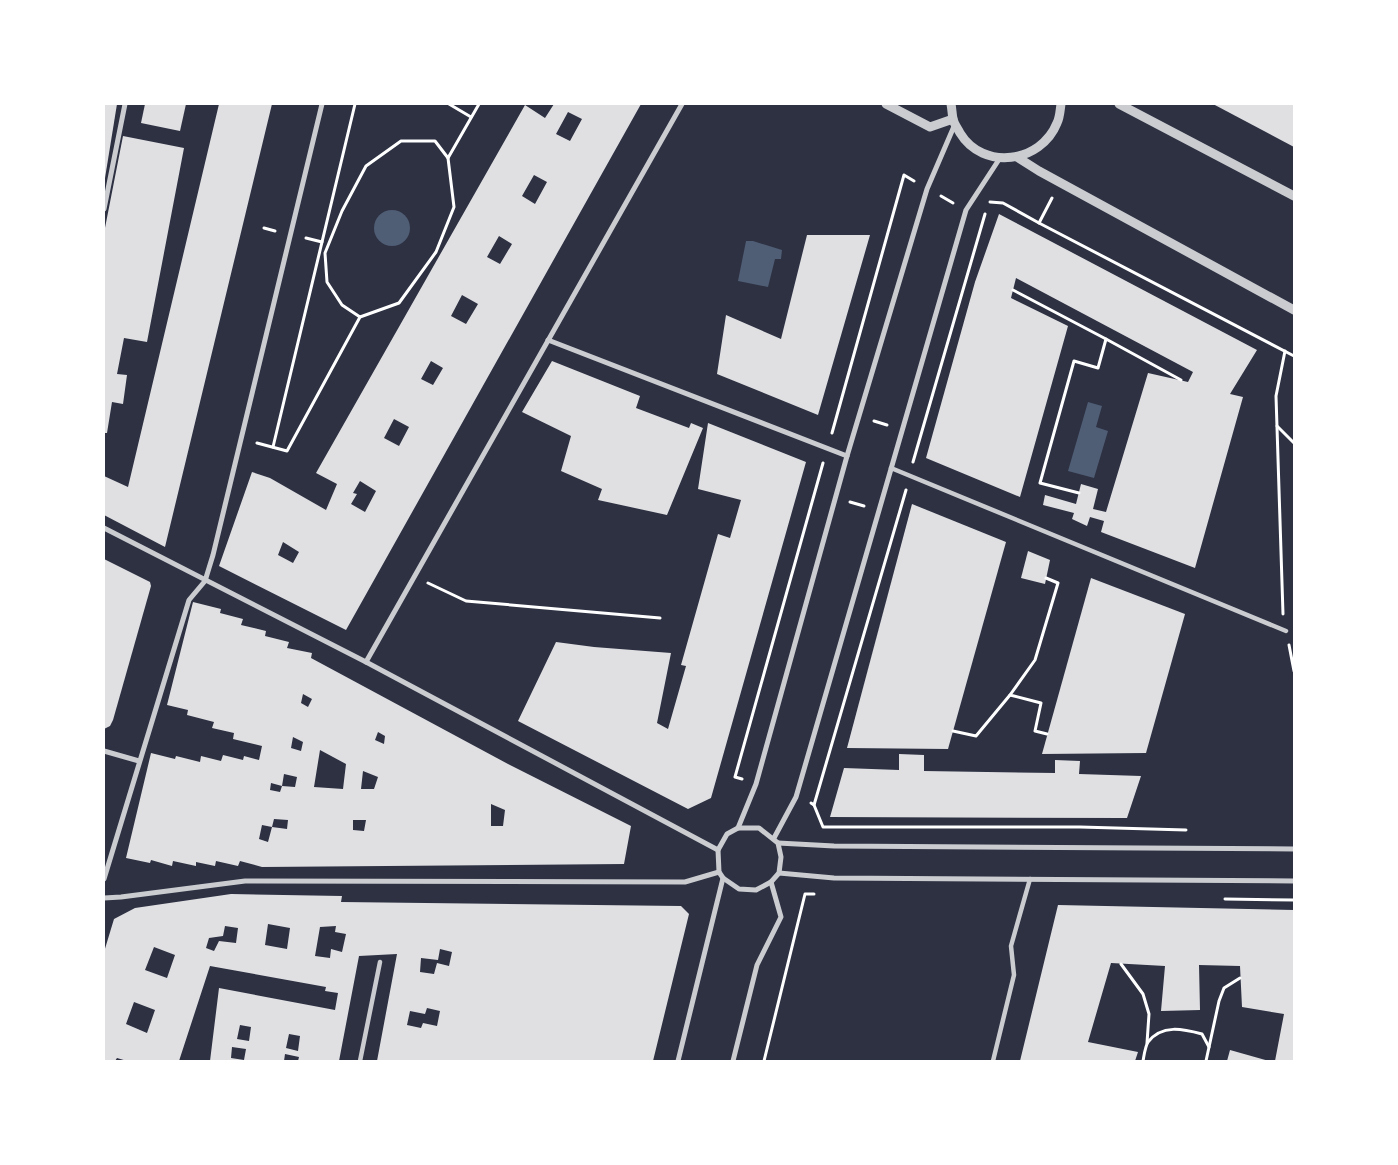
<svg xmlns="http://www.w3.org/2000/svg" width="1398" height="1165" font-family="'Open Sans',sans-serif">
<style>
.water{fill:#4f5d75}
.building{fill:#e0e0e3;fill-rule:evenodd}
.lines{fill:none;stroke-linecap:round;stroke-linejoin:round}
.path{stroke:#fff;stroke-width:3}
.pedestrian{stroke:#caccd0;stroke-width:4.5}
.minor{stroke:#caccd0;stroke-width:5}
.tertiary{stroke:#caccd0;stroke-width:9}
</style>
<rect width="100%" height="100%" fill="#2d3142"/>
<g class="water">
<circle cx="392" cy="228" r="18"/>
<polygon points="746,241 753,241 782,250 781,259 775,259 768,287 738,281"/>
<polygon points="1088,402 1102,406 1096,427 1108,431 1094,478 1068,471"/>
</g>
<g class="building">
<polygon points="104,104 117,104 105,178 104,178"/>
<polygon points="145,104 186,104 180,131 141,123"/>
<polygon points="219,104 272,104 165,547 104,515 104,476 128,487"/>
<path d="M554,104H641L346,630L219,566L252,472L270,478L326,510L337,484L316,473L525,105L545,118ZM568,112L582,119L570,141L556,134ZM534,175L547,182L535,204L522,196ZM499,236L512,244L500,264L487,257ZM462,295L478,304L466,324L451,316ZM431,361L443,368L433,385L421,379ZM394,419L409,427L399,446L384,438ZM360,481L376,491L365,512L351,504L357,494L353,493ZM283,542L299,552L293,563L278,555Z"/>
<polygon points="1213,104 1294,104 1294,147"/>
<polygon points="123,136 184,148 147,342 124,338 117,374 127,375 123,404 112,402 107,433 104,433 104,233"/>
<polygon points="999,214 1257,350 1230,394 1243,397 1195,568 1101,532 1104,521 1090,517 1087,526 1072,519 1074,513 1043,505 1045,495 1076,504 1081,484 1098,489 1093,509 1106,512 1148,373 1188,382 1193,372 1016,278 1011,298 1068,326 1020,497 926,458 975,282"/>
<polygon points="807,235 870,235 818,415 717,374 726,315 781,339"/>
<polygon points="552,361 640,396 636,408 689,428 691,423 703,428 667,515 598,500 602,489 561,471 571,436 522,412"/>
<polygon points="708,423 806,462 711,798 688,809 518,721 556,642 594,647 671,653 657,723 668,729 686,666 681,665 718,534 730,538 741,500 698,489"/>
<polygon points="912,504 1006,542 948,749 847,748"/>
<polygon points="1028,551 1050,560 1045,584 1021,578"/>
<polygon points="104,559 150,582 151,586 113,720 110,726 104,729"/>
<polygon points="1091,578 1185,614 1146,753 1042,754"/>
<path d="M193,602L221,609L220,613L243,619L241,625L266,631L265,636L289,642L287,648L312,653L311,658L508,764L631,826L624,864L262,867L240,861L238,866L216,861L215,866L196,862V866L173,861L172,866L151,860L150,863L126,858L151,753L175,759L176,756L200,762L201,756L221,761L223,755L243,760L244,756L259,760L262,746L233,739L234,733L212,728L214,722L187,715L188,710L167,705ZM303,694L312,699L308,707L301,703ZM378,732L385,736L384,744L375,740ZM293,737L303,742L301,751L291,748ZM320,750L346,764L343,789L314,787ZM363,771L378,777L374,789H361ZM284,774L297,777L295,787L282,786L280,792L270,790L271,783L282,786ZM491,804L505,810L503,826H491ZM274,819L288,820L287,829L272,827L268,842L259,839L262,825L272,827ZM353,820H366L364,831L353,830Z"/>
<polygon points="899,754 924,755 924,771 1055,773 1055,760 1080,761 1079,774 1141,776 1127,818 830,817 844,768 899,770"/>
<path d="M231,894L342,896L341,902L681,906L689,914L653,1061H377L397,954L359,956L339,1061H298L299,1057L285,1054L284,1061H210L219,988L335,1010L338,993L325,991L326,987L210,966L179,1061H127L117,1058L115,1061H104V952L114,919L135,908ZM268,924L290,928L287,949L265,945ZM225,926L238,928L236,943L219,941L214,951L206,948L209,938L223,936ZM336,926L335,932L346,934L342,952L331,949L330,958L315,956L320,927ZM154,947L175,955L167,978L145,970ZM440,949L452,952L449,966L437,963L434,974L420,972L421,958L438,960ZM134,1002L155,1010L147,1033L126,1024ZM427,1008L440,1011L437,1026L423,1023L421,1028L407,1025L410,1011L425,1014ZM240,1025L251,1027L249,1041L237,1039ZM289,1034L300,1036L298,1051L286,1048ZM232,1047L246,1049L244,1060L231,1058Z"/>
<polygon points="1058,905 1294,910 1294,1061 1275,1061 1284,1014 1242,1007 1240,966 1199,965 1200,1010 1161,1011 1165,966 1111,963 1088,1042 1138,1052 1135,1061 1020,1061"/>
<polygon points="1230,1050 1269,1061 1227,1061"/>
</g>
<g class="lines">
<g class="path">
<polyline points="449,104 471,117"/>
<polyline points="941,196 953,203"/>
<polyline points="1052,198 1039,223 1294,356"/>
<polyline points="990,202 1003,203 1039,223"/>
<polyline points="264,228 275,231"/>
<polyline points="306,238 322,242"/>
<polyline points="1013,290 1106,339 1098,368 1074,361 1040,483 1079,493"/>
<polyline points="360,317 342,305 327,282 325,253 342,211 366,166 401,141 435,141 448,158"/>
<polyline points="1106,339 1181,380"/>
<polyline points="874,421 887,425"/>
<polyline points="1277,426 1294,443"/>
<polyline points="832,433 904,175 914,181"/>
<polyline points="257,443 287,451 360,317 399,303 436,252 454,207 448,158 479,104"/>
<polyline points="273,447 355,104"/>
<polyline points="913,462 985,214"/>
<polyline points="850,502 864,506"/>
<polyline points="1046,578 1058,583 1035,660 1010,695 1041,703 1035,731 1047,734"/>
<polyline points="428,583 466,601 660,618"/>
<polyline points="1283,614 1276,396 1285,351"/>
<polyline points="1289,645 1294,671"/>
<polyline points="953,731 976,736 1010,695"/>
<polyline points="742,779 735,777 823,463"/>
<polyline points="811,803 814,805 906,490"/>
<polyline points="814,805 823,827 1080,827 1186,830"/>
<polyline points="1225,899 1294,900"/>
<polyline points="1121,964 1143,994 1149,1014 1147,1043"/>
<polyline points="764,1061 805,894 814,894"/>
<path d="M1143,1061C1144,1056 1145,1047 1148,1042C1162,1024 1183,1029 1202,1034L1209,1047"/>
<polyline points="1206,1061 1219,1001 1224,988 1240,978"/>
</g>
<g class="pedestrian">
<polyline points="891,468 1286,631"/>
<polyline points="360,1061 380,962"/>
<polyline points="993,1061 1014,975 1011,946 1030,879"/>
</g>
<g class="minor">
<polyline points="104,209 125,104"/>
<polyline points="548,340 847,456"/>
<polyline points="104,528 366,662 718,850"/>
<polyline points="366,662 682,104"/>
<polyline points="104,751 139,761"/>
<polyline points="738,828 756,784 847,456 927,189 955,124"/>
<polygon points="738,828 759,828 778,843 781,857 779,873 771,882 756,890 739,889 723,878 719,872 718,850 727,834"/>
<polyline points="774,838 796,797 966,210 1000,158"/>
<polyline points="778,843 834,846 1294,849"/>
<polyline points="779,873 834,878 1294,881"/>
<polyline points="104,879 189,600 205,581 213,555 322,104"/>
<polyline points="104,898 121,897 245,881 685,882 719,872"/>
<polyline points="678,1061 723,878"/>
<polyline points="733,1061 757,965 781,917 771,882"/>
</g>
<g class="tertiary">
<polyline points="886,104 930,127 953,119"/>
<path d="M951,104C952,109 952,114 953,119C954,124 958,129 960,133C983,171 1041,163 1057,123C1060,117 1060,110 1061,104"/>
<polyline points="1119,104 1294,196"/>
<polyline points="1017,157 1039,171 1294,310"/>
</g>
</g>
<rect width="1398" height="1165" fill="none" stroke="#ffffff" stroke-width="210"/>
</svg>
